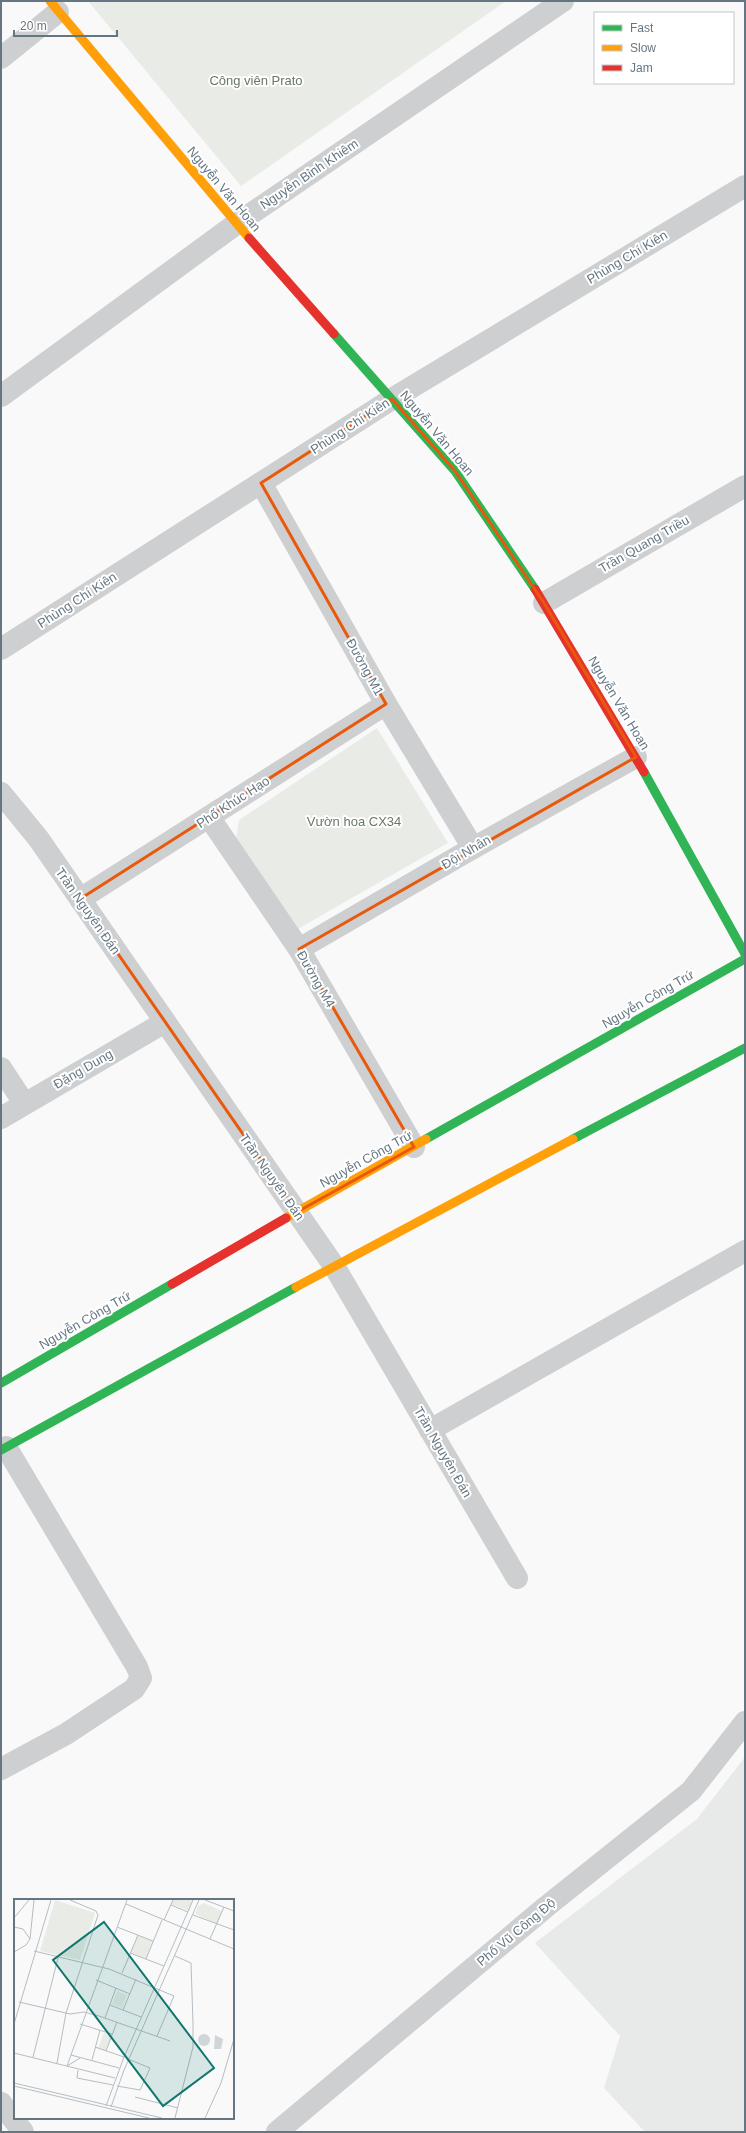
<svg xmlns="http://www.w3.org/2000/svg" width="746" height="2133" font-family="Helvetica,sans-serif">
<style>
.built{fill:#e8e9e9}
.green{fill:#e8ebe6}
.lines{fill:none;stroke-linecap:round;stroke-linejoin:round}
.street{stroke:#cecfd0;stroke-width:22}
.fast{stroke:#30b455;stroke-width:9}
.slow{stroke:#ff9f0a;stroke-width:9}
.jam{stroke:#e5322d;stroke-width:9}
.marked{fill:none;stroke:#e8590c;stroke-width:3;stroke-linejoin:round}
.labels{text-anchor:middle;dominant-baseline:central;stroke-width:4;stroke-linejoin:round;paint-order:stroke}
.park-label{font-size:13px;fill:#687a64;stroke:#fff}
.street-label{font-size:13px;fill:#657683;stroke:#fff}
.inset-road{fill:none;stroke:#b5bdc3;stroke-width:1}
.view{fill:#0f766e;fill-opacity:0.15;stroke:#0f766e;stroke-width:2}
.inset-edge{fill:none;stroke:#657683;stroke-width:2}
</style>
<rect width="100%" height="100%" fill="#f9f9f9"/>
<polygon class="built" points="745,1757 745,2132 645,2132 604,2088 620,2036 535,1943 697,1819"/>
<g class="green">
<polygon points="88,1 506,1 241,186"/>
<polygon points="377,728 448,843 296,930 235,844 239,820"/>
</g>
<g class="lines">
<g class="street">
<polyline points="1,58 58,12"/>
<polyline points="1,396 236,224 563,1"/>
<polyline points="261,483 386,704 473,848"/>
<polyline points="544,603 745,486"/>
<polyline points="1,649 392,399 745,186"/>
<polyline points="1,793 38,838 334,1266 517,1578"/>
<polyline points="209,817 299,949 414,1147"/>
<polyline points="80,899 386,704"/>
<polyline points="299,949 473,848 636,757"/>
<polyline points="1,1068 24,1103"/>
<polyline points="1,1118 165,1022"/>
<polyline points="430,1430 745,1251"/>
<polyline points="1,1769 66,1734 134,1689 141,1678 137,1667 6,1447"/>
<polyline points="1,2103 23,2132"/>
<polyline points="277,2132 547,1906 691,1791 745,1722"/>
</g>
<g class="fast">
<polyline points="334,334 455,471 535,589"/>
<polyline points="644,772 745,954"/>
<polyline points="426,1139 745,959"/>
<polyline points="573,1139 745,1048"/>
<polyline points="1,1383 172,1284"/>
<polyline points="1,1450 296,1287"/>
</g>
<g class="slow">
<polyline points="50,1 249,238"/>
<polyline points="286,1218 426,1139"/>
<polyline points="296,1287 573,1139"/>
</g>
<g class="jam">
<polyline points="249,238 334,334"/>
<polyline points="535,589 644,772"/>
<polyline points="172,1284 286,1218"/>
</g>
</g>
<path class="marked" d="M392,399L455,471L544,603L636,757L299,949L414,1147L297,1212L80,899L386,704L261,483Z"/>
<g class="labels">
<g class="park-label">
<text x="256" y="80">Công viên Prato</text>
<text x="354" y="821">Vườn hoa CX34</text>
</g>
<g class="street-label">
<text transform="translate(309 174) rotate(-34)">Nguyễn Bỉnh Khiêm</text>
<text transform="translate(224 189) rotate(50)">Nguyễn Văn Hoan</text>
<text transform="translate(627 257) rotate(-31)">Phùng Chí Kiên</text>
<text transform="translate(350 426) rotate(-33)">Phùng Chí Kiên</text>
<text transform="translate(437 433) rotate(50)">Nguyễn Văn Hoan</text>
<text transform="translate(644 544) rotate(-30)">Trần Quang Triều</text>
<text transform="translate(77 600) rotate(-33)">Phùng Chí Kiên</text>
<text transform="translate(365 667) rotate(61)">Đường M1</text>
<text transform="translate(619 703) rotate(59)">Nguyễn Văn Hoan</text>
<text transform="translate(233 802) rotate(-33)">Phố Khúc Hạo</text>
<text transform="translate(466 852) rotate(-30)">Đội Nhân</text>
<text transform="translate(88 911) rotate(55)">Trần Nguyên Đán</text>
<text transform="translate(316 979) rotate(60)">Đường M4</text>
<text transform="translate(648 999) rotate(-30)">Nguyễn Công Trứ</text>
<text transform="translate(83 1069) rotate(-30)">Đặng Dung</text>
<text transform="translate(366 1159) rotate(-29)">Nguyễn Công Trứ</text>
<text transform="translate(272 1177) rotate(55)">Trần Nguyên Đán</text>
<text transform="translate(85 1320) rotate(-30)">Nguyễn Công Trứ</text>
<text transform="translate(443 1452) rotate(60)">Trần Nguyên Đán</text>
<text transform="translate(516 1932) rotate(-40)">Phố Vũ Công Độ</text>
</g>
</g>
<g transform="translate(14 1899)">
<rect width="220" height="220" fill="#f9f9f9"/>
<path d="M41,1L81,14L66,61L26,52ZM159,1H178L176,12L157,5ZM190,4L208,12L203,25L181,15L184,7ZM124,36L139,42L132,60L116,54ZM103,92L113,96L108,109L98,105ZM90,134L98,135L92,152L84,149Z" fill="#e8ebe6"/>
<path d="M184 141a6 6 0 1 1 12 0a6 6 0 1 1-12 0ZM201,136L209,140L207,150H200Z" fill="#ced6d9"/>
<path class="inset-road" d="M191,1L220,12M112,5L220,50M157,6L174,13M179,16L220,31M0,19L15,1M150,21L159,1M0,28L9,30L16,40M103,28L139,42M196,40L210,8M20,52L95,70L160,97L143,137M0,53L12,46L16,40L20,1M116,54L150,67M161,57L177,64L179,124V148L161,219M132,60L148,21M108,74L124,36M82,81L116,95M5,103L56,115L70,113L85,117L156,142M96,106L127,118M109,111L122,80M91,119L102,89M0,125L37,1M66,125L98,135M81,148L110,158M92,152L103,123M0,154L101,179M57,156L105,169M19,158L44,59M78,161L86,131M43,164L52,114L84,16L82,12L56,1M53,167L113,1M53,167L66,159M64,171L63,179L99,186M0,184L148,219M0,187L135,219M103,187L126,191L133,176L136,169L114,160M121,198L164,209M92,207L110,158L179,1M97,208L110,171L185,1M191,219L207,184L220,140"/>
<path class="view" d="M90,23L200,169L149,207L39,61Z"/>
<rect width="220" height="220" class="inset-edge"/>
</g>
<rect width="746" height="2133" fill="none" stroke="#657683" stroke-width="4"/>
<rect x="594" y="12" width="140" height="72" fill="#ffffff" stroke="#c1c8cd"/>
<rect x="602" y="25" width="20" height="6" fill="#30b455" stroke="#c1c8cd"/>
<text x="630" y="32" font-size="12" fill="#657683">Fast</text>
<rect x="602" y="45" width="20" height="6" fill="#ff9f0a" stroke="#c1c8cd"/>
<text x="630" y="52" font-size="12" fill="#657683">Slow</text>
<rect x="602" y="65" width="20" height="6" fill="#e5322d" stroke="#c1c8cd"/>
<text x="630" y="72" font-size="12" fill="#657683">Jam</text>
<path d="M14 30v6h103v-6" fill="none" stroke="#657683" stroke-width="2"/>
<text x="20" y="30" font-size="12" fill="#657683" stroke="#ffffff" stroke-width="3" paint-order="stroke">20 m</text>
</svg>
